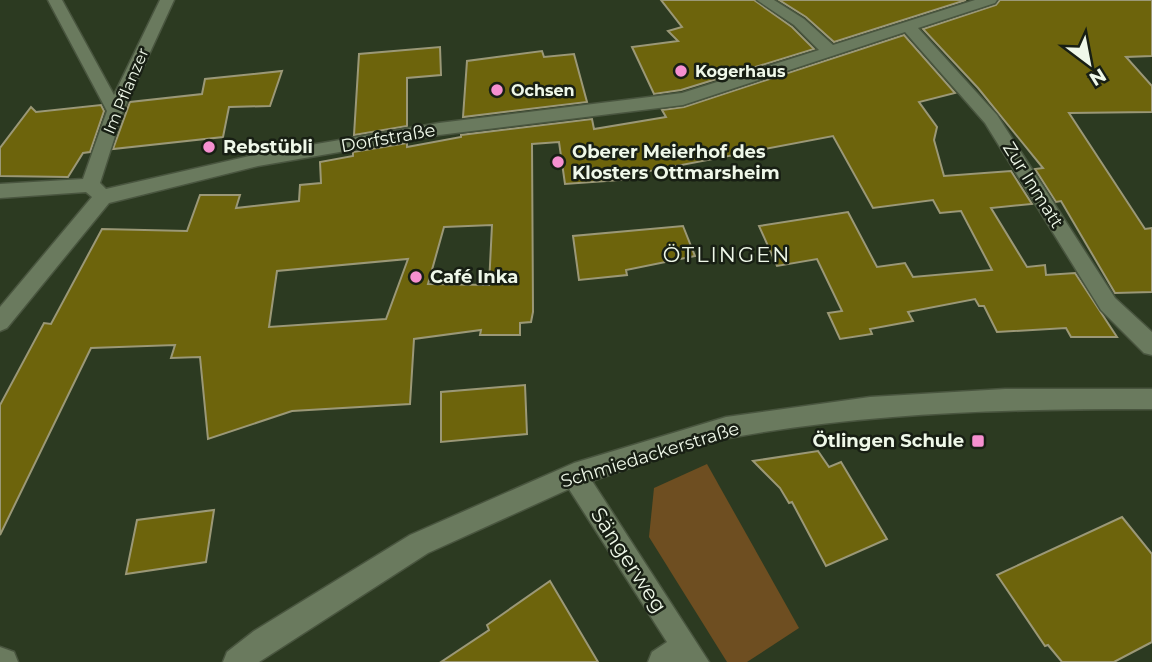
<svg xmlns="http://www.w3.org/2000/svg" width="1152" height="662" font-family="Montserrat,sans-serif">
<style>
.green{fill:#6e4e21}
.building{fill:#6d640c;stroke:#9b9877;stroke-width:2;fill-rule:evenodd}
.lines{fill:none;stroke-linecap:round;stroke-linejoin:round}
.minor-casing{stroke:#49553f;stroke-width:3}
.minor{fill:#6a7a5e;fill-rule:evenodd}
.poi-dot{fill:#f690d0;stroke:#181f14;stroke-width:2.5}
.labels{text-anchor:middle;dominant-baseline:central;stroke-width:5;stroke-linejoin:round;paint-order:stroke}
.far-poi-label{font-size:16px;font-weight:bold;fill:#eff8e9;stroke:#181f14;text-anchor:start}
.far-street-label{font-size:16px;fill:#eff8e9;stroke:#181f14}
.street-label{font-size:18px;fill:#eff8e9;stroke:#181f14}
.poi-label{font-size:18px;font-weight:bold;fill:#eff8e9;stroke:#181f14;text-anchor:start}
.quarter-label{font-size:21px;letter-spacing:2px;fill:#eff8e9;stroke:#181f14}
.near-street-label{font-size:21px;fill:#eff8e9;stroke:#181f14}
</style>
<rect width="100%" height="100%" fill="#2c3a21"/>
<polygon class="green" points="707,464 799,628 747,662 727,662 649,537 654,488"/>
<g class="building">
<polygon points="661,0 754,0 792,27 814,49 681,90 654,94 632,47 678,41 668,31 682,27"/>
<polygon points="779,0 966,0 834,42 806,17"/>
<polygon points="1000,0 1152,0 1152,56 1126,57 1152,86 1152,112 1069,113 1145,229 1152,228 1152,292 1115,293 1061,201 1056,202 1035,169 1043,168 978,88 923,29 996,5"/>
<path d="M904,35L955,93L919,102L937,127L934,140L944,176L1011,171L1032,204L991,208L1027,267L1045,265L1046,275L1075,273L1117,337H1071L1066,328L997,332L984,306H979L975,299L908,312L913,321L870,329L872,334L840,339L828,313L842,311L817,259L777,266L759,226L848,212L877,267L905,263L913,277L992,270L961,211L940,213L933,200L873,208L833,136L634,174V179L565,184L559,142L532,144L533,312L531,322L520,323V335H480L481,330L414,339L410,404L292,411L208,439L200,357L171,358L175,345L91,348L0,535V405L44,323L51,324L102,229L187,231L200,195H240L236,208L299,201L300,185L321,183L320,162L353,156V152L407,143V147L461,137V135L592,119L594,129L666,117L662,110L684,107ZM492,225L489,285L428,284L444,227ZM408,259L386,319L269,327L277,271Z"/>
<polygon points="440,47 441,75 407,78 407,126 354,135 359,54"/>
<polygon points="542,51 544,57 574,54 587,102 463,117 467,61"/>
<polygon points="282,71 270,106 229,107 223,137 113,149 130,102 202,94 205,79"/>
<polygon points="101,105 104,111 90,152 83,153 68,177 0,176 0,148 31,107 36,112"/>
<polygon points="683,226 695,256 626,270 627,275 579,280 573,236"/>
<polygon points="525,385 527,434 441,442 441,392"/>
<polygon points="818,451 829,467 841,462 887,539 826,566 792,502 789,503 780,488 753,461"/>
<polygon points="214,510 206,562 126,574 137,520"/>
<polygon points="1122,517 1152,554 1152,642 1114,662 1062,662 1048,645 1045,646 997,575"/>
<polygon points="550,581 598,662 441,662 489,630 487,625"/>
</g>
<g class="lines">
<defs>
<g id="minor">
<polygon points="48,0 62,0 114,95 160,0 174,0 123,111 100,183 106,189 258,154 439,123 682,93 819,50 794,25 757,0 774,0 804,19 833,45 975,0 997,0 995,3 918,28 997,115 1115,298 1152,332 1152,355 1144,353 1101,310 985,123 905,32 683,105 439,135 258,166 109,203 7,328 0,331 0,307 92,197 86,192 0,198 0,184 83,179 107,111"/>
<path d="M1005,389H1152V409C1010,409 869,412 729,438C685,447 635,467 592,481L709,662H648L652,652L667,642L569,489L428,553L259,662H223L227,652L254,631L410,535L574,463L726,417L870,397Z"/>
<polygon points="0,647 14,652 18,662 0,662"/>
</g>
</defs>
<use href="#minor" class="minor-casing"/>
<use href="#minor" class="minor"/>
</g>
<g class="poi-dot">
<circle cx="681" cy="71" r="7"/>
<circle cx="497" cy="90" r="7"/>
<circle cx="209" cy="147" r="7"/>
<circle cx="558" cy="162" r="7"/>
<circle cx="416" cy="277" r="7"/>
<rect x="971" y="434" width="14" height="14" rx="3.5"/>
</g>
<g class="labels">
<g class="far-poi-label">
<text x="695" y="71">Kogerhaus</text>
<text x="511" y="90">Ochsen</text>
</g>
<g class="far-street-label">
<text transform="translate(126 91) rotate(-67)">Im Pflanzer</text>
</g>
<g class="street-label">
<text transform="translate(388 138) rotate(-10)">Dorfstraße</text>
<text transform="translate(1033 185) rotate(58)">Zur Inmatt</text>
<text transform="translate(650 455) rotate(-17)">Schmiedackerstraße</text>
</g>
<g class="poi-label">
<text x="223" y="147">Rebstübli</text>
<text x="572" y="152">Oberer Meierhof des<tspan x="572" dy="21">Klosters Ottmarsheim</tspan></text>
<text x="430" y="277">Café Inka</text>
<text x="964" y="441" text-anchor="end">Ötlingen Schule</text>
</g>
<g class="quarter-label">
<text x="727" y="254">ÖTLINGEN</text>
</g>
<g class="near-street-label">
<text transform="translate(629 560) rotate(57)">Sängerweg</text>
</g>
</g>
<g transform="translate(1089 63) rotate(148)" stroke="#181f14" stroke-width="5" paint-order="stroke">
<path d="M0-5L12 26L0 18L-12 26Z" fill="#eff8e9"/>
<text y="-10" font-size="19" font-weight="bold" text-anchor="middle" fill="#eff8e9">N</text>
</g>
</svg>
